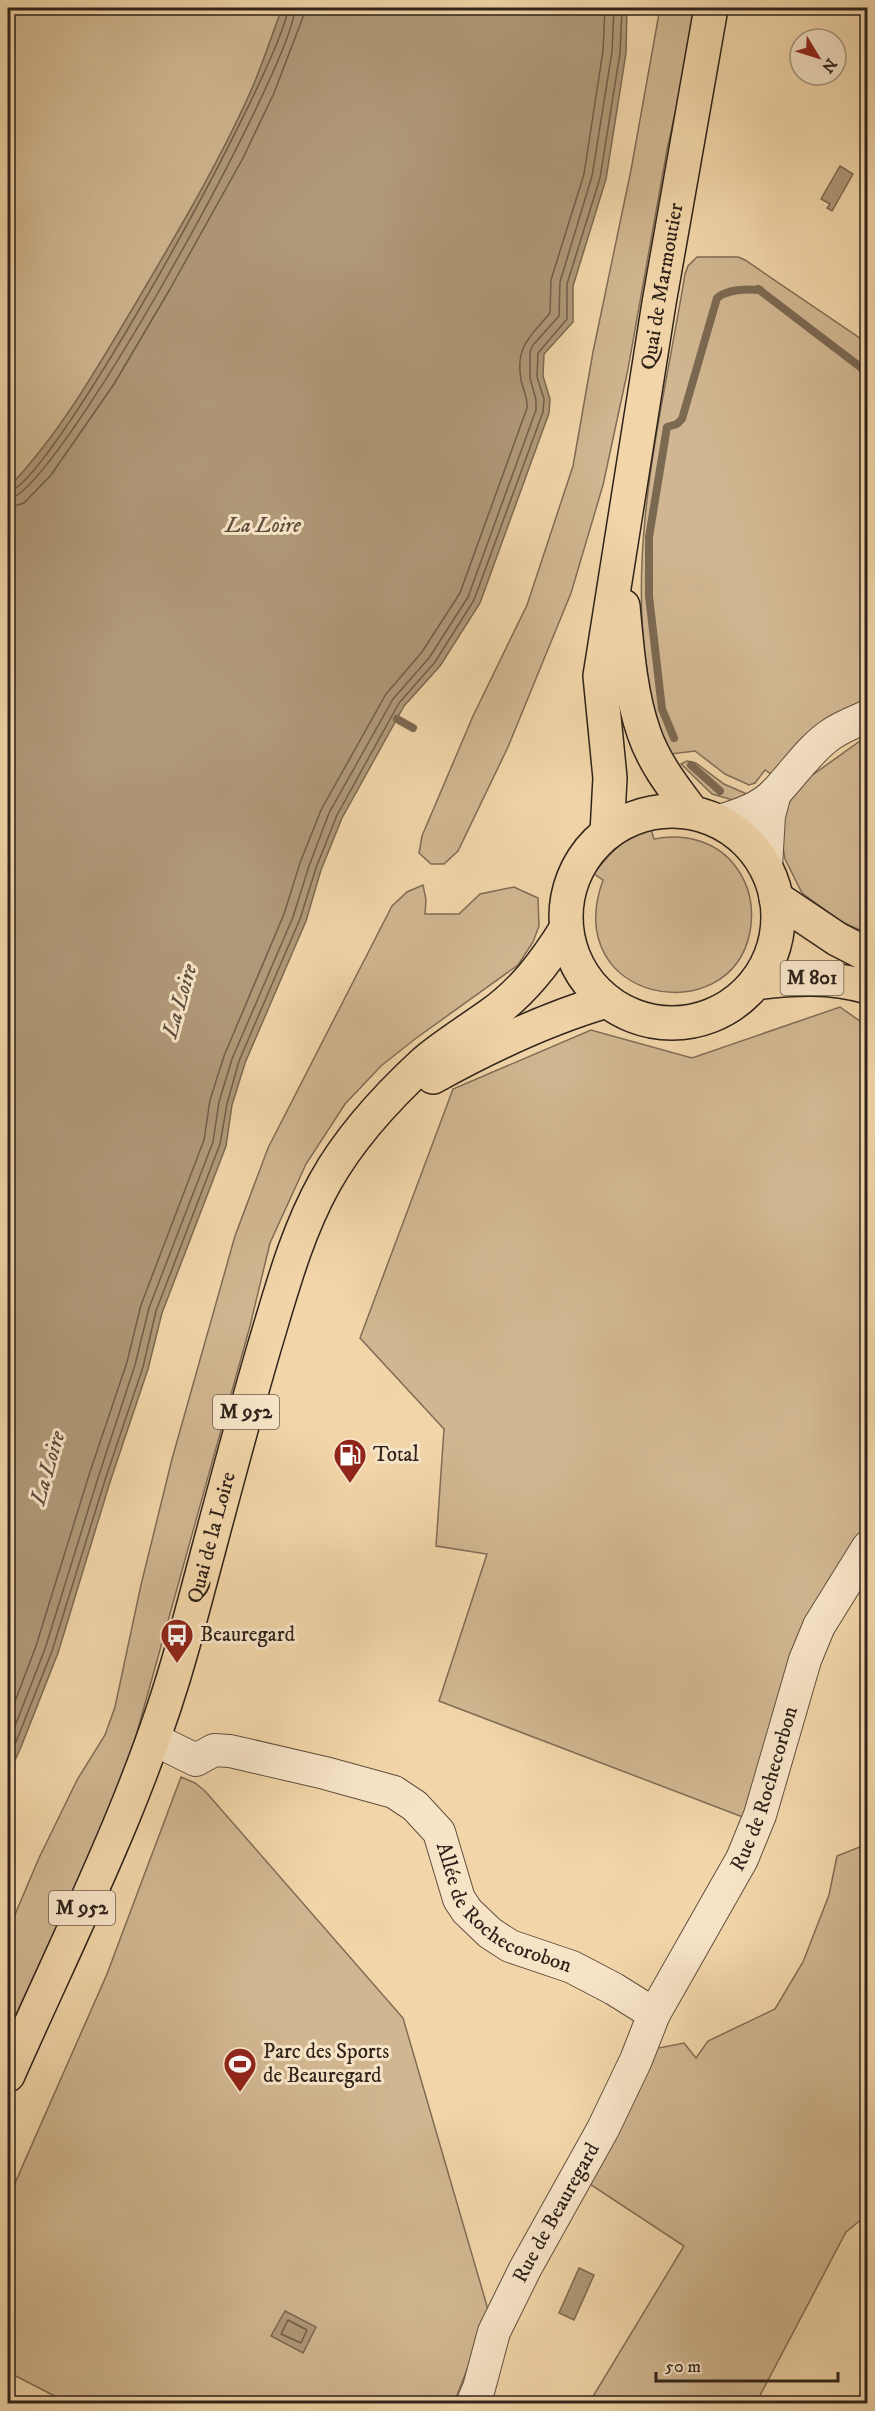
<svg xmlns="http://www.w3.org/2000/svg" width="875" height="2411" font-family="'IM FELL DW Pica',serif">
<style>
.green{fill:#d1b791;stroke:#806c56;stroke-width:1.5}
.water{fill:#b09978;stroke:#7c6952;stroke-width:1.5}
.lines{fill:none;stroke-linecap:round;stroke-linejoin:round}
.shore{stroke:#705e49;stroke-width:1.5}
.stream{stroke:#7c6952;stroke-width:8}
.minor-casing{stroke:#604f3e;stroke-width:34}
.major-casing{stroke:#2f221a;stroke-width:36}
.minor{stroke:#f7e4c7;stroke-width:32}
.major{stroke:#f2d6a9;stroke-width:33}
.labels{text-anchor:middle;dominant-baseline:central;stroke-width:6;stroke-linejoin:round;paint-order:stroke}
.shield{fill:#f7e4c7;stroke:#6b5c4e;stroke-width:1.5}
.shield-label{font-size:20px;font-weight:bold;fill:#2f221a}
.street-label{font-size:21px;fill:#2f221a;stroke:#f7e4c7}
.poi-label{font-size:21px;fill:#2f221a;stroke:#f7e4c7;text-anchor:start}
.water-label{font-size:22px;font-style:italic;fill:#5c4c3b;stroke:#f7e4c7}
</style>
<rect width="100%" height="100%" fill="#f2d6a9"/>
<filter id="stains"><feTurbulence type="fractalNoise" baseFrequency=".00333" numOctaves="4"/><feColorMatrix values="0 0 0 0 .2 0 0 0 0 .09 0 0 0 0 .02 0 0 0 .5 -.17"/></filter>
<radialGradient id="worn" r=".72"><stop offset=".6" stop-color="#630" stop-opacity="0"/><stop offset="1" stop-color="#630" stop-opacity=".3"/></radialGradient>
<g class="green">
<path d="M8,8H282C273,33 264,59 254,84C220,162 173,240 130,313C94,374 57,437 8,488Z"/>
<polygon points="660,8 698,8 667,150 628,369 603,485 571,593 508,747 458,851 444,864 431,864 419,853 422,836 473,716 527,605 573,466 593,352 631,170"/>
<path d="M697,257H738L745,260L867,343V701L818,726L801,739L771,774L765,770L755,783L749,785L725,774L695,751L671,754C656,728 651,700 647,671C627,539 664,404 685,274L688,266Z"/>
<polygon points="867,736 867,933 842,922 802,893 785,859 779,825 797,786"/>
<polygon points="687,761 696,763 724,784 747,794 733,800 712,794 681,764"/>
<path d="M651,829L654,839C685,833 717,841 736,867C750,886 754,909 750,932C730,1033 559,1002 603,880L594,874C610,852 625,837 651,829Z"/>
<polygon points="423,885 426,900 425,914 459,914 480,894 514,887 538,898 539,926 533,942 518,965 415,1039 381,1066 345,1104 306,1164 270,1243 250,1326 126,1772 8,2038 8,1931 39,1858 77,1780 105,1735 115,1707 141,1585 172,1459 235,1236 268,1148 392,906 407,892"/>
<polygon points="840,1007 867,1026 867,1540 748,1819 439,1701 487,1554 436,1546 444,1429 360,1338 453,1089 591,1030 692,1058"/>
<polygon points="181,1777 195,1783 205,1791 403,2018 489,2313 454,2403 68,2403 8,2372 8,2199 107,1974"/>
<polygon points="867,1844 867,2215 846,2232 756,2403 589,2403 684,2246 576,2175 645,2029 659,2048 684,2043 696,2058 708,2041 775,2009 803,1962 829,1895 837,1856"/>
</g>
<g class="water">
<path d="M282,8H627L626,53L606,179L573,286V322L544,354L543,376L550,399L549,413L480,603L440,666L404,706L342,818L321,870L306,921L245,1063L232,1105L226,1146L162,1313L148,1369L110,1482L58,1653L21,1747L8,1776V488C57,437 94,374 130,313C173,240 220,162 254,84C264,59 273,33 282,8Z"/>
<polygon points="840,166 853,174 832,211 827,208 830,204 821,199"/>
<polygon points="579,2268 594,2275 574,2320 559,2313"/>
<polygon points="285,2311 316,2327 303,2353 271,2336"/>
</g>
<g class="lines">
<g class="shore">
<path d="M8,492C51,487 282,66 288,8"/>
<path d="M8,499C55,497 292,68 295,8"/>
<polyline points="8,508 24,503 51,475 114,384 170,289 243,158 274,93 303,17 304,8"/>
<path d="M8,1720L36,1646L89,1475L127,1362L141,1305L204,1140L210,1100L224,1056L284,914L300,863L321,810L386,694L422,652L460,593L527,408C528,398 523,390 521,380C515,346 531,336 550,313L551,280L584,174L603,51L605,8"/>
<polyline points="8,1744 45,1649 98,1478 135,1365 149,1308 213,1142 219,1102 232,1059 293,917 309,866 329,813 393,699 429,658 468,597 536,410 536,400 530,378 530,352 533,345 559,316 560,282 592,176 612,52 614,8"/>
<polyline points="8,1762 52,1651 105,1480 143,1367 156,1311 220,1144 227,1104 239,1061 300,919 316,868 337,815 399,703 435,662 474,600 543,412 544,399 537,377 538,353 567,319 567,284 600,178 620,53 622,8"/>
<polygon points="288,2320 307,2330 301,2343 281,2334"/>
</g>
<g class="stream">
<polyline points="758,289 859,366 868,375"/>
<polyline points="397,719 413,728"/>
<path d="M674,738L662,709L649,596V537L667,427L677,424L682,419L717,298C728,289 747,289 760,290"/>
<polyline points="691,765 720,791"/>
</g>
<defs>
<g id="minor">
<path d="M719,821C740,815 761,808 776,792C794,773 809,750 830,735C841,727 855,722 868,716"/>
<polyline points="766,866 769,816 775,793"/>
<path id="s1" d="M153,1739L196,1760L214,1750L230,1751L325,1773L394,1792L415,1806L439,1832L459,1899L467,1911L490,1933L510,1946L572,1967L614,1989L654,2014"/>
<path id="s2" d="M472,2404L479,2388L494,2332L525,2269L603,2129L636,2060L654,2014L742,1859L760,1815L805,1660L819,1626L868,1547"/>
</g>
<g id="major">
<path d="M623,606C627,648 630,693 644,733C654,763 674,788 692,812"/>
<circle cx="672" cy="917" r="106"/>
<path id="s3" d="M607,833L610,778L600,676L659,303L711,8"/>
<polyline points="776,898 837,939 868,955"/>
<path d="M755,983C794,978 830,976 868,987"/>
<path d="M433,1077C489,1046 545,1019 607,1001"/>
<path id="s4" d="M8,2075C70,1934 142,1795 183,1645C210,1546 235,1447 264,1348C281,1292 296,1234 325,1182C350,1137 387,1097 425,1062C445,1045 468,1031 489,1016C522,993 545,963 566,929"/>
</g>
</defs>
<use href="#minor" class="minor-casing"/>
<use href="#major" class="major-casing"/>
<use href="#minor" class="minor"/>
<use href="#major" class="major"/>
</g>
<defs>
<symbol id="fuel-pin" viewBox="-11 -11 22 30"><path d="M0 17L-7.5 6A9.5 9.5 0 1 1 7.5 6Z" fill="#8f2418" stroke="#f7e4c7"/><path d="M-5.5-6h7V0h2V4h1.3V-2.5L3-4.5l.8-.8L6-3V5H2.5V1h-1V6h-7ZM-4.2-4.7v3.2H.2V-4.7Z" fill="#fff"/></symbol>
<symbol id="bus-pin" viewBox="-11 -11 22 30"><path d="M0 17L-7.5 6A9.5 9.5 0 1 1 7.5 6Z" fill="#8f2418" stroke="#f7e4c7"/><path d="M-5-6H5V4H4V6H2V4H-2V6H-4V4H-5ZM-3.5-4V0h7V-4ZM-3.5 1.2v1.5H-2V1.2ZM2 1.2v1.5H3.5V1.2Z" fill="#fff"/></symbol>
<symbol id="stadium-pin" viewBox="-11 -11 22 30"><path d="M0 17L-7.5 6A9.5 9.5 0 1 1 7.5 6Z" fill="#8f2418" stroke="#f7e4c7"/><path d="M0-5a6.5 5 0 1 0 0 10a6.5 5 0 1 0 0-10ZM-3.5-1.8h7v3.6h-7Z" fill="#fff"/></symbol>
</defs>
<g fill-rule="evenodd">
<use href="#fuel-pin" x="331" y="1436" width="38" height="52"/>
<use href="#bus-pin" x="158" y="1616" width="38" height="52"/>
<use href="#stadium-pin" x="221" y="2045" width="38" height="52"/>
</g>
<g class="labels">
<g class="shield">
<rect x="780.5" y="961" width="63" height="34" rx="4.5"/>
<rect x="213" y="1395" width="66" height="34" rx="4.5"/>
<rect x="49" y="1891" width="66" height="34" rx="4.5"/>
</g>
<g class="shield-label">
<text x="812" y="978">M 801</text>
<text x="246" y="1412">M 952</text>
<text x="82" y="1908">M 952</text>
</g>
<g class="street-label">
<text stroke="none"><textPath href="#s3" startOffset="552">Quai de Marmoutier</textPath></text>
<text stroke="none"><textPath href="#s4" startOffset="576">Quai de la Loire</textPath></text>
<text stroke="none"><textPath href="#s2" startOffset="684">Rue de Rochecorbon</textPath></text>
<text stroke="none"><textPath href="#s1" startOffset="422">Allée de Rochecorobon</textPath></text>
<text stroke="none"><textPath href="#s2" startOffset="210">Rue de Beauregard</textPath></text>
</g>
<g class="poi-label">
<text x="373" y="1455">Total</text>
<text x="200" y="1635">Beauregard</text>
<text x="263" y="2052">Parc des Sports<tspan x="263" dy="24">de Beauregard</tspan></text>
</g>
<g class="water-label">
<text x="263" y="525">La Loire</text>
<text transform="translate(180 1001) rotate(-74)">La Loire</text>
<text transform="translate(48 1468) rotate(-74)">La Loire</text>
</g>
</g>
<rect width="875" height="2411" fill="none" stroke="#f2d6a9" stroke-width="30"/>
<rect x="9" y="9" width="857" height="2393" fill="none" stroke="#2f221a" stroke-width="3"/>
<rect x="15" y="15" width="845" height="2381" fill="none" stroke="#2f221a" stroke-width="1.5"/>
<g transform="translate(818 57) rotate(128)"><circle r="28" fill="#f7e4c7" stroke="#a79682" stroke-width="1.5"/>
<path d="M0-4.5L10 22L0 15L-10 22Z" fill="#8f2418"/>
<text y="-9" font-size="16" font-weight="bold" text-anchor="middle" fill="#2f221a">N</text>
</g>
<path d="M656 2372v9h182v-9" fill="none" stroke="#2f221a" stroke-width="3"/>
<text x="665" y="2372" font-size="18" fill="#2f221a" stroke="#f7e4c7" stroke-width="4.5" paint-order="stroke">50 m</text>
<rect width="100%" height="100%" filter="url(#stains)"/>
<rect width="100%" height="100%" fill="url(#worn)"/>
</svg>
